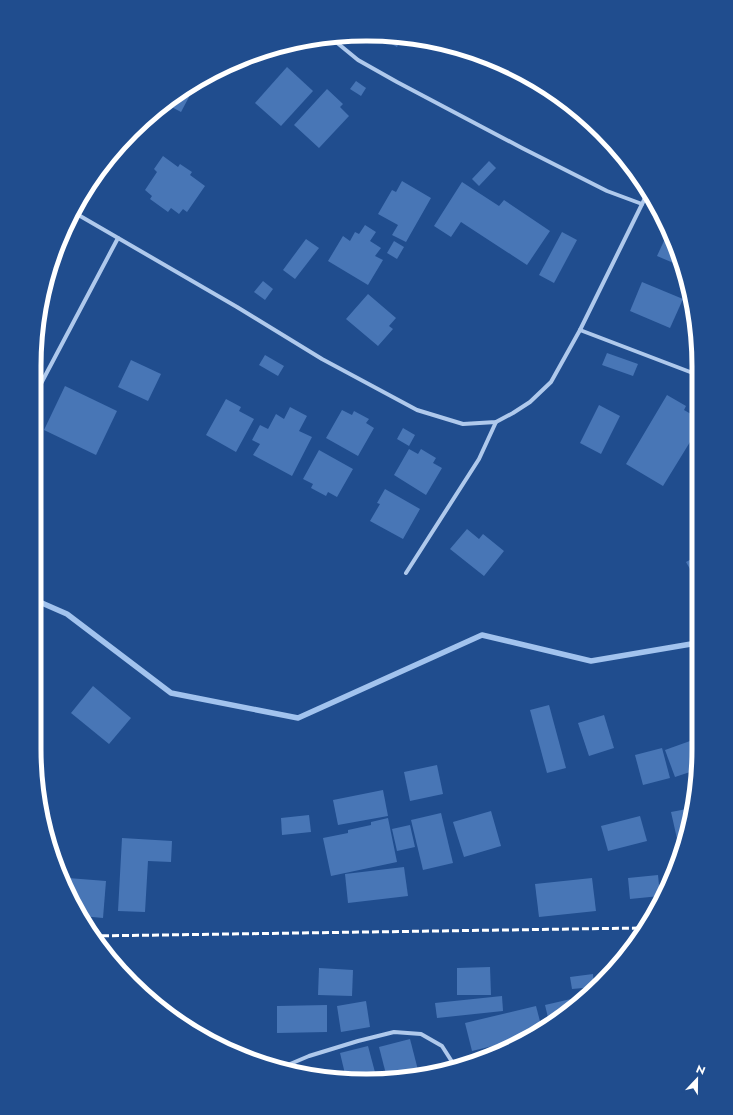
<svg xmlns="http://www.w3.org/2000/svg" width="733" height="1115" font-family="Jost,sans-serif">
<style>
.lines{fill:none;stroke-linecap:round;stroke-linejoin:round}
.stream{stroke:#a2c3ee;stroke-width:5.5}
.building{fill:#4876b6}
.street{stroke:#afc9ec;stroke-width:4}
.rail{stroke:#fff;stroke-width:3;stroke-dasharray:7 3;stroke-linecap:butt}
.rim{fill:none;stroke:#fff;stroke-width:5}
</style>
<rect width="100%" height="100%" fill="#204d8e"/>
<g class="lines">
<polyline class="stream" points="35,600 67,614 171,693 298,718 482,635 591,661 697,643"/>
</g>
<g class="building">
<polygon points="389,36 402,37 397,47 386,41"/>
<polygon points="287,67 313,91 281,126 255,103"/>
<polygon points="356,81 366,88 361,96 350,89"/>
<polygon points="197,82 181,112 164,103"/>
<polygon points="327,89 343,104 340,107 349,116 319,148 294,125"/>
<polygon points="588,119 601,133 585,125"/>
<polygon points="163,156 178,167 180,164 192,172 190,175 205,186 187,212 183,209 179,214 171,208 168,212 150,199 152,196 145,190 157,172 154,169"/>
<polygon points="489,161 496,168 479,186 472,179"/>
<polygon points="402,181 431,198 406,242 392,235 398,225 378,214 392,190 396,192"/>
<polygon points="462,182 499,206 504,200 550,231 527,265 461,222 451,237 434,226"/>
<polygon points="365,225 376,232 370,241 381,248 375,256 383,260 368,285 328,261 343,236 350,241 355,232 359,234"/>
<polygon points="669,230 683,267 657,256"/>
<polygon points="562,232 577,240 554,283 539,275"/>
<polygon points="306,239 319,248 295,279 283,270"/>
<polygon points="394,241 404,247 397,259 387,253"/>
<polygon points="263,281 273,289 265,300 254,292"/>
<polygon points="642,282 683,299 670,328 630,311"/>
<polygon points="368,294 396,318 389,326 393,329 378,346 346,319"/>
<polygon points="607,353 638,364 633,376 602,365"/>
<polygon points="265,355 284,366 278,376 259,365"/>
<polygon points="131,360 161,374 148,401 118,387"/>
<polygon points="65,386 117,411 96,455 44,430"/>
<polygon points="667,395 686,406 684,410 698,418 698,429 663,486 626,464"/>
<polygon points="226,399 241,407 239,411 254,419 236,452 206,435"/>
<polygon points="599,405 620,416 601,454 580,443"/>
<polygon points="290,407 307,416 299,431 312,437 292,476 253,455 260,444 252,440 260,425 268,429 276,414 284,419"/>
<polygon points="342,410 352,415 354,411 369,419 366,423 374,428 358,456 326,438"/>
<polygon points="403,428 415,435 409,446 397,439"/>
<polygon points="409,449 418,454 421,449 436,458 433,463 442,468 426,495 394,475"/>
<polygon points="319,450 353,469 337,497 328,492 326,496 311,488 313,484 303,479"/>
<polygon points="385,489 420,509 403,539 370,521 380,504 377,503"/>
<polygon points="467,529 479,539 483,534 504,551 484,576 450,549"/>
<polygon points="697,556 697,574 694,576 686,562"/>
<polygon points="93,686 131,718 109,744 71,713"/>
<polygon points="549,705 566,768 547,773 530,710"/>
<polygon points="604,715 614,748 589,756 578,723"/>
<polygon points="690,741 696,758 696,770 675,777 665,750"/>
<polygon points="662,748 670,778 643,785 635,755"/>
<polygon points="437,765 443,794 410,801 404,772"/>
<polygon points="383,790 388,816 338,825 333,800"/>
<polygon points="692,808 685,832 680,852 671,812"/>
<polygon points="491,811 501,846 464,857 453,822"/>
<polygon points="441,813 453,863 423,870 411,820"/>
<polygon points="309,815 311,832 282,835 281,818"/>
<polygon points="640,816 647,841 608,851 601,826"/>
<polygon points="388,818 397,862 331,876 323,838 348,833 348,830 371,825 371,822"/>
<polygon points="410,825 415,847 397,851 392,829"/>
<polygon points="122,838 172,841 171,862 148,861 145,912 118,911"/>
<polygon points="404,867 408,896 348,903 345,874"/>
<polygon points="658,875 660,896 630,899 628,878"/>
<polygon points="68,878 106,881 103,918 82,916 67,886"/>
<polygon points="592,878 596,911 539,917 535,884"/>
<polygon points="490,967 491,995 457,995 457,968"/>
<polygon points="319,968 353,970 352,996 318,995"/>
<polygon points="593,974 594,987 572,989 570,977"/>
<polygon points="502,996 503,1011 437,1018 435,1003"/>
<polygon points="584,996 551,1025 550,1026 545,1005"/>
<polygon points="366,1001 370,1027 341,1032 337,1006"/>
<polygon points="327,1005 327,1032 277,1033 277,1006"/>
<polygon points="536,1006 542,1029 521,1039 472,1051 465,1023"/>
<polygon points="410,1039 419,1074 387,1078 379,1047"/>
<polygon points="368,1046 376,1076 359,1080 346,1078 340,1053"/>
</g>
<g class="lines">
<g class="street">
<polyline points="330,37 358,60 397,82 522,148 607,191 642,204"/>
<polyline points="75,213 237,307 322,359 417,410 463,424 496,422 513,413 530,402 551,382 580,330 648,192"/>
<polyline points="580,330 698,375"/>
<polyline points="36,393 118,238"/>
<polyline points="696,494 698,492"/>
<polyline points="406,573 479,459 496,422"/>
<polyline points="283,1067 309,1056 358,1041 394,1032 421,1034 442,1046 456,1068"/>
</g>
<polyline class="rail" points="92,936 641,928"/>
</g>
<path d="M0 0H733V1115H0ZM366 41H367A325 325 0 0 1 692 366V749A325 325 0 0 1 367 1074H366A325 325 0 0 1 41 749V366A325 325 0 0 1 366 41Z" fill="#204d8e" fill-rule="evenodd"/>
<path class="rim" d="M366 41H367A325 325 0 0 1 692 366V749A325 325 0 0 1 367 1074H366A325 325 0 0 1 41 749V366A325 325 0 0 1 366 41Z"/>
<g transform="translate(697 1079) rotate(22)" stroke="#204d8e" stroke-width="3" paint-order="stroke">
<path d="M0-3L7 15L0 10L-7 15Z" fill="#ffffff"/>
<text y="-6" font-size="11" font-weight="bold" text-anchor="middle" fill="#ffffff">N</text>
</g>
</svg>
